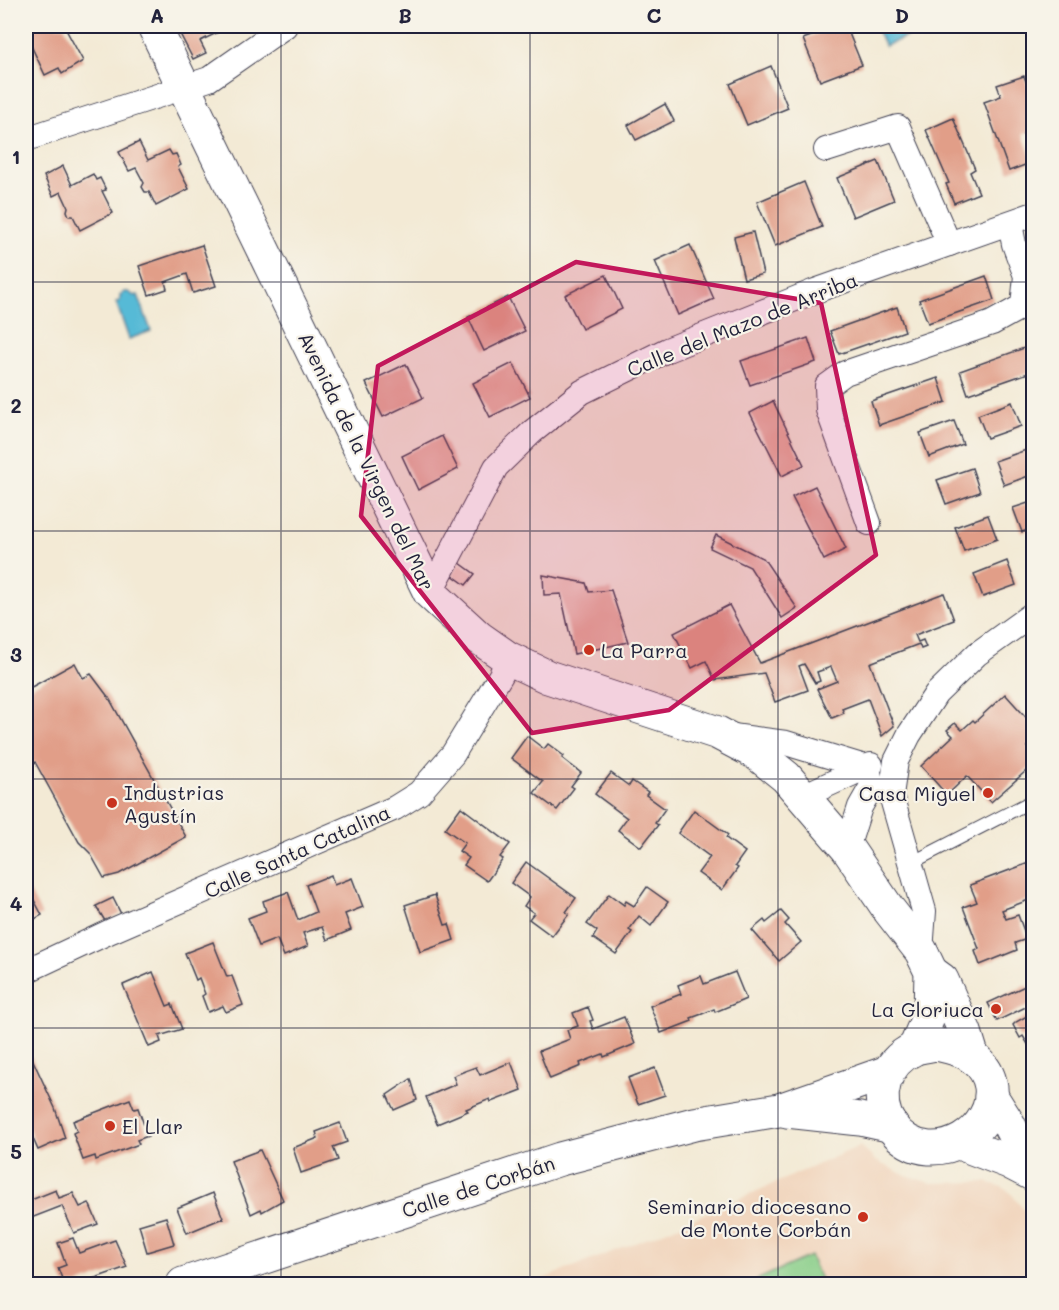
<svg xmlns="http://www.w3.org/2000/svg" width="1059" height="1310" font-family="Mali,sans-serif">
<style>
.built{fill:#f1d5bd}
.green{fill:#88ce88;stroke:#557862;stroke-width:1.5}
.water{fill:#57bad6;stroke:#3c6e88;stroke-width:1.5}
.building{fill:#e19e88}
.lines{fill:none;stroke-linecap:round;stroke-linejoin:round}
.lane-casing{stroke:#414052;stroke-width:14}
.street-casing{stroke:#414052;stroke-width:26}
.secondary-casing{stroke:#414052;stroke-width:35}
.primary-casing{stroke:#414052;stroke-width:35}
.lane{stroke:#fff;stroke-width:12}
.street{stroke:#fff;stroke-width:24}
.secondary{stroke:#fff;stroke-width:33}
.primary{stroke:#fff;stroke-width:33}
.marked{fill:#c2185b;fill-opacity:0.2;stroke:#c2185b;stroke-width:4.5;stroke-linejoin:round}
.grid{fill:none;stroke:#22223b;stroke-width:1.5;stroke-opacity:0.55}
.poi-dot{fill:#c8321e;stroke:#f7f3e8;stroke-width:2}
.labels{text-anchor:middle;dominant-baseline:central;stroke-width:4.5;stroke-linejoin:round;paint-order:stroke}
.street-label{font-size:20px;fill:#22223b;stroke:#f7f3e8}
.poi-label{font-size:20px;fill:#22223b;stroke:#f7f3e8;text-anchor:start}
.neatline{fill:none;stroke:#22223b;stroke-width:2}
.grid-label{font-size:20px;text-anchor:middle;font-weight:bold;fill:#22223b}
</style>
<rect width="100%" height="100%" fill="#f7f3e8"/>
<filter id="ink" filterUnits="userSpaceOnUse"><feTurbulence type="fractalNoise" baseFrequency=".0167" numOctaves="2"/><feDisplacementMap in="SourceGraphic" scale="12" xChannelSelector="R" yChannelSelector="G"/><feConvolveMatrix kernelMatrix="1 2 1 2 8 2 1 2 1" color-interpolation-filters="sRGB"/></filter>
<filter id="wash" filterUnits="userSpaceOnUse"><feTurbulence type="fractalNoise" baseFrequency=".008" numOctaves="4" result="noise"/><feDisplacementMap in="SourceGraphic" scale="24" xChannelSelector="R" yChannelSelector="G"/><feGaussianBlur stdDeviation="1.35" result="paint"/><feColorMatrix in="noise" values="0 0 0 0 0 0 0 0 0 0 0 0 0 0 0 0 0 1.4 0 .05"/><feComposite in="paint" operator="in"/></filter>
<g filter="url(#wash)">
<rect width="100%" height="100%" fill="#f3ead5"/>
<polygon class="built" points="860,1146 876,1161 906,1176 932,1183 986,1182 1002,1187 1010,1192 1033,1222 1033,1284 530,1284 668,1230"/>
<polygon class="green" points="810,1256 822,1284 755,1284 758,1283 756,1280"/>
<g class="water">
<polygon points="875,26 906,26 910,35 885,46"/>
<polygon points="124,292 129,292 134,296 138,295 151,331 129,339 116,302 120,301 120,295"/>
</g>
<g id="blocks">
<g class="building">
<polygon points="26,26 64,26 83,61 62,74 59,68 45,75 26,35"/>
<polygon points="176,26 231,26 200,41 206,53 193,59"/>
<polygon points="838,26 846,26 862,65 820,81 803,39"/>
<polygon points="771,66 788,108 747,125 730,84"/>
<polygon points="1024,76 1034,103 1034,121 1030,122 1033,130 1023,134 1033,162 1009,171 984,102 1001,96 997,85"/>
<polygon points="665,104 674,121 636,140 628,125"/>
<polygon points="953,118 975,169 970,172 979,193 954,203 946,184 949,183 926,130"/>
<polygon points="139,142 148,160 169,150 172,155 176,154 181,165 178,167 189,189 156,206 149,192 145,192 142,187 144,183 136,168 129,171 119,152"/>
<polygon points="878,161 894,200 853,217 837,178"/>
<polygon points="63,166 72,185 93,174 96,180 100,178 106,190 102,191 113,213 80,230 73,216 69,216 67,211 68,207 61,192 53,196 44,176"/>
<polygon points="804,182 822,227 775,246 757,202"/>
<polygon points="753,232 763,274 744,279 734,237"/>
<polygon points="202,245 216,286 193,293 187,274 165,282 167,289 149,295 139,266"/>
<polygon points="690,245 714,299 678,315 655,261"/>
<polygon points="606,275 622,309 582,329 565,295"/>
<polygon points="986,276 994,300 928,323 919,300"/>
<polygon points="508,297 525,331 484,351 468,317"/>
<polygon points="897,307 905,331 839,354 830,331"/>
<polygon points="808,338 816,362 750,385 741,361"/>
<polygon points="1027,347 1034,371 968,394 960,371"/>
<polygon points="513,363 530,397 490,417 473,383"/>
<polygon points="406,364 423,398 383,417 366,383"/>
<polygon points="938,378 946,402 879,425 871,401"/>
<polygon points="773,401 804,465 782,476 750,413"/>
<polygon points="1012,402 1021,426 987,438 978,415"/>
<polygon points="954,421 963,444 929,457 920,433"/>
<polygon points="442,436 458,469 418,490 402,456"/>
<polygon points="1029,449 1034,462 1034,474 1004,485 995,461"/>
<polygon points="972,468 980,492 946,504 937,480"/>
<polygon points="815,486 846,549 824,560 792,497"/>
<polygon points="1034,501 1034,528 1022,532 1013,508"/>
<polygon points="988,515 997,539 964,551 955,527"/>
<polygon points="716,535 764,559 797,608 782,618 750,567 710,548"/>
<polygon points="1007,561 1016,585 983,597 974,574"/>
<polygon points="460,563 475,574 466,585 452,575"/>
<polygon points="543,575 586,583 589,592 611,590 628,642 574,654 561,594 544,595"/>
<polygon points="944,593 954,620 915,635 918,642 923,640 926,647 921,649 919,644 870,663 894,726 882,736 868,699 842,709 844,713 832,718 817,689 837,681 831,667 817,672 820,681 815,683 804,664 799,666 808,690 775,702 764,673 715,680 706,661 692,668 674,633 729,605 760,663"/>
<polygon points="75,663 83,678 91,674 109,698 186,837 119,874 104,878 90,853 79,842 35,762 26,768 26,690"/>
<polygon points="1005,694 1034,726 1034,741 1027,747 1034,743 1034,764 991,802 967,776 947,795 921,766 953,736 947,730 955,723 962,730 973,720 975,722"/>
<polygon points="527,736 544,749 548,744 564,756 562,758 581,773 571,786 574,788 557,810 534,793 543,782 511,758"/>
<polygon points="611,773 629,786 632,781 648,792 646,795 665,809 655,823 658,825 641,847 618,830 627,818 595,794"/>
<polygon points="461,807 510,844 500,857 503,859 487,881 464,865 469,858 459,851 465,843 445,829"/>
<polygon points="694,810 728,835 726,838 745,852 735,866 738,868 722,890 698,873 710,857 678,833"/>
<polygon points="1034,861 1034,898 1002,910 1006,919 1018,915 1027,939 1015,943 1017,950 980,965 975,951 979,949 963,907 977,902 970,885"/>
<polygon points="526,862 576,898 566,912 569,914 552,936 529,919 534,913 524,906 530,897 511,883"/>
<polygon points="331,875 334,885 352,878 363,907 345,914 351,930 327,940 322,927 303,933 308,946 284,956 277,939 259,946 248,918 266,911 263,901 288,892 298,920 316,912 306,885"/>
<polygon points="26,885 42,915 26,924"/>
<polygon points="647,887 668,902 651,926 639,916 629,930 632,932 616,954 593,938 597,931 587,924 609,894 624,905 626,901 634,906"/>
<polygon points="435,895 445,925 449,924 454,940 420,952 405,905"/>
<polygon points="113,898 121,914 105,921 96,906"/>
<polygon points="781,911 789,920 785,924 801,942 779,961 752,930 764,920 766,923"/>
<polygon points="213,942 227,977 232,976 243,1005 226,1012 223,1006 208,1012 202,996 205,994 199,978 196,980 185,953"/>
<polygon points="153,972 167,1006 172,1004 182,1029 159,1036 161,1042 149,1047 123,985"/>
<polygon points="735,972 746,999 715,1012 714,1009 702,1014 691,1018 692,1021 661,1033 650,1006 681,994 678,985 701,976 704,984"/>
<polygon points="1027,985 1034,998 1034,1003 997,1021 988,1003"/>
<polygon points="588,1007 593,1020 590,1021 593,1029 624,1017 635,1044 604,1057 603,1054 580,1063 581,1066 550,1079 539,1051 570,1039 567,1030 578,1026 573,1013"/>
<polygon points="1034,1012 1034,1054 1023,1036 1020,1038 1013,1025 1016,1022"/>
<polygon points="30,1054 55,1108 65,1138 38,1150 26,1123 26,1056"/>
<polygon points="511,1062 522,1090 491,1102 490,1099 466,1109 468,1111 437,1124 426,1097 456,1084 453,1076 465,1071 476,1067 480,1075"/>
<polygon points="655,1068 665,1095 638,1104 628,1078"/>
<polygon points="411,1079 417,1100 394,1110 387,1095"/>
<polygon points="130,1099 134,1109 138,1108 148,1136 137,1140 139,1144 96,1160 95,1156 83,1160 73,1133 77,1131 73,1121"/>
<polygon points="340,1123 347,1142 333,1147 338,1160 301,1173 293,1148 318,1138 316,1132"/>
<polygon points="260,1150 283,1200 262,1212 261,1209 251,1214 231,1161"/>
<polygon points="56,1190 59,1198 73,1193 80,1207 89,1203 98,1224 74,1233 62,1206 26,1220 26,1202"/>
<polygon points="213,1193 223,1218 187,1233 177,1208"/>
<polygon points="166,1217 174,1244 147,1252 139,1225"/>
<polygon points="73,1238 79,1253 115,1240 127,1267 78,1284 64,1284 58,1268 66,1265 58,1243"/>
</g>
</g>
</g>
<g filter="url(#ink)">
<use href="#blocks" fill-opacity="0" stroke="#414052" stroke-width="1.5"/>
<g class="lines">
<defs>
<polyline id="lane" points="911,863 1034,800"/>
<g id="street">
<polyline points="26,139 209,79 285,26"/>
<polyline points="826,150 898,127 949,244"/>
<polyline points="869,523 828,410 827,386 845,373 992,323 1023,306 1026,276 1014,244 1010,224"/>
<polyline points="430,593 496,467 532,432 582,392 667,350 815,291 1034,214"/>
<polyline points="733,736 786,743 868,768"/>
<polyline points="803,796 871,765"/>
<polyline points="847,848 860,807 872,786 868,768"/>
<polyline points="921,951 924,911 891,795 896,761 909,735 936,694 977,654 1034,613"/>
<polyline points="26,971 111,931 395,808 419,793 453,754 501,675 508,658"/>
</g>
<g id="secondary">
<polyline points="154,26 430,593 478,637 508,658 548,677 718,733 756,753 786,777 847,848 889,910 921,951 931,972 930,1013 915,1048"/>
<polyline points="931,972 942,980 965,1032 973,1058"/>
<polyline points="787,1111 860,1119 892,1126"/>
<polyline points="183,1284 560,1159 694,1124 779,1110 888,1072"/>
</g>
<g id="primary">
<path d="M936,1044C949,1047 963,1049 974,1058C1015,1092 977,1151 929,1148C913,1147 901,1139 891,1126C873,1099 884,1062 914,1049C920,1046 929,1046 936,1044Z"/>
<polyline points="991,1096 1008,1123 1034,1174"/>
<polyline points="959,1143 1009,1162 1034,1175"/>
</g>
</defs>
<use href="#lane" class="lane-casing"/>
<use href="#street" class="street-casing"/>
<use href="#secondary" class="secondary-casing"/>
<use href="#primary" class="primary-casing"/>
<use href="#lane" class="lane"/>
<use href="#street" class="street"/>
<use href="#secondary" class="secondary"/>
<use href="#primary" class="primary"/>
</g>
</g>
<path class="marked" d="M576,262L821,303L876,555L669,710L532,733L361,516L378,366Z"/>
<path class="grid" d="M281,26V1284M530,26V1284M778,26V1284M26,282H1034M26,531H1034M26,779H1034M26,1028H1034"/>
<g class="poi-dot">
<circle cx="589" cy="650" r="6"/>
<circle cx="988" cy="793" r="6"/>
<circle cx="112" cy="803" r="6"/>
<circle cx="996" cy="1009" r="6"/>
<circle cx="110" cy="1126" r="6"/>
<circle cx="863" cy="1217" r="6"/>
</g>
<g class="labels">
<g class="street-label">
<text transform="translate(742 324) rotate(-22)">Calle del Mazo de Arriba</text>
<text transform="translate(367 461) rotate(64)">Avenida de la Virgen del Mar</text>
<text transform="translate(297 851) rotate(-24)">Calle Santa Catalina</text>
<text transform="translate(478 1186) rotate(-18)">Calle de Corbán</text>
</g>
<g class="poi-label">
<text x="601" y="650">La Parra</text>
<text x="124" y="792">Industrias<tspan x="124" dy="23">Agustín</tspan></text>
<text x="976" y="793" text-anchor="end">Casa Miguel</text>
<text x="984" y="1009" text-anchor="end">La Gloriuca</text>
<text x="122" y="1126">El Llar</text>
<text x="851" y="1206" text-anchor="end">Seminario diocesano<tspan x="851" dy="23">de Monte Corbán</tspan></text>
</g>
</g>
<rect width="1059" height="1310" fill="none" stroke="#f7f3e8" stroke-width="66"/>
<rect x="33" y="33" width="993" height="1244" class="neatline"/>
<g class="grid-label">
<text x="157" y="23">A</text>
<text x="405" y="23">B</text>
<text x="654" y="23">C</text>
<text x="902" y="23">D</text>
<text x="16" y="164">1</text>
<text x="16" y="413">2</text>
<text x="16" y="662">3</text>
<text x="16" y="911">4</text>
<text x="16" y="1159">5</text>
</g>
</svg>
